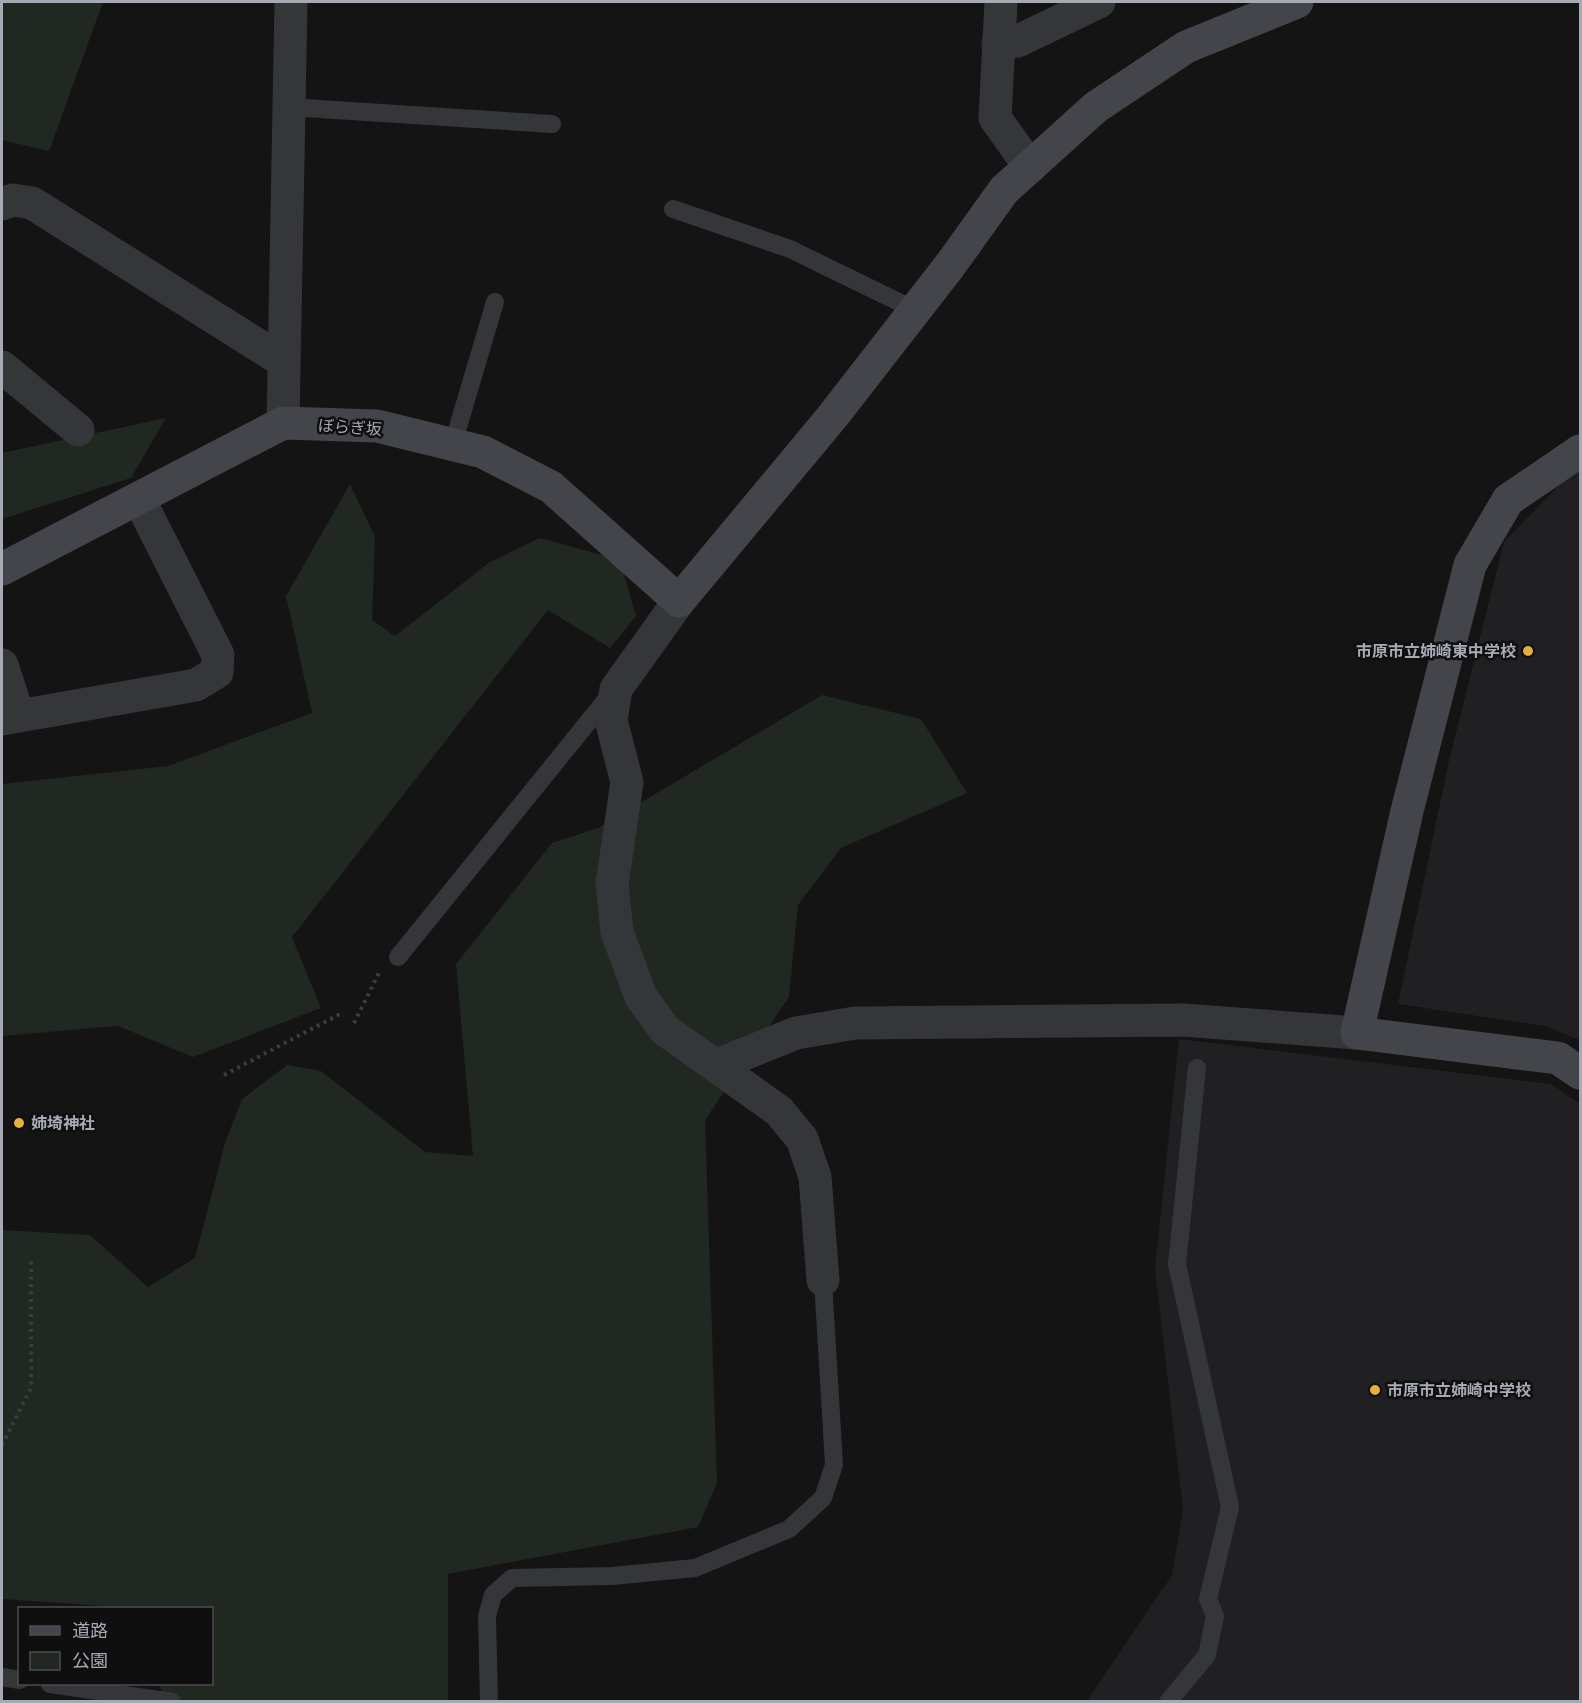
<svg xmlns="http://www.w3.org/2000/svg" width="1582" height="1703" font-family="'Noto Sans','Noto Sans JP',sans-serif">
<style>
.built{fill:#202022}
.green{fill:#202821}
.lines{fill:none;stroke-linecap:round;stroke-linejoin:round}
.path{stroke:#3b3d41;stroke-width:4;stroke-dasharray:3 4.5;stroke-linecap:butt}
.lane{stroke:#35363a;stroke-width:18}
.street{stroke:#35363a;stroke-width:33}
.secondary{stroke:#43454a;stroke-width:33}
.poi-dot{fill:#e5b13c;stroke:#0f0f10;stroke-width:2}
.labels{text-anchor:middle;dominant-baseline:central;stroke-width:5;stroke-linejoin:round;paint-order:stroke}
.street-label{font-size:16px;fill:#a6aab5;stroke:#0f0f10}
.poi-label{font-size:16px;font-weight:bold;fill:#a6aab5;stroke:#0f0f10;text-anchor:start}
</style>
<rect width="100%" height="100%" fill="#141415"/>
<g class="built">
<polygon points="1580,471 1580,1040 1545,1026 1398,1004 1449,761 1504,542 1567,477"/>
<polygon points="1179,1039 1551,1084 1580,1104 1580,1701 1086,1702 1172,1575 1183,1510 1155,1269"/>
</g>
<g class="green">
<polygon points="2,2 103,2 49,151 2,140"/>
<polygon points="166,418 131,478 2,519 2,453"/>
<polygon points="350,484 375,537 372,620 395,636 490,562 540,538 620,560 636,616 610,648 548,610 292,937 321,1008 193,1057 118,1026 2,1036 2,784 168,766 312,713 286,596"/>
<polygon points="822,695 921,719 967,793 841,848 798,905 789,997 705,1120 717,1483 698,1527 448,1574 448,1701 165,1701 159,1684 212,1684 212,1608 106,1608 103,1606 2,1599 2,1230 90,1235 148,1287 195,1258 225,1143 242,1099 287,1065 321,1071 425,1152 473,1156 456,964 552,843 598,828"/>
</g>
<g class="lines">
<g class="path">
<polyline points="354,1023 379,973"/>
<polyline points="224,1075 340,1014"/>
<polyline points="2,1445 31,1388 31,1261"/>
</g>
<g class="lane">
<polyline points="289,107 552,124"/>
<polyline points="673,209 790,249 915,310"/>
<polyline points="453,444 495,302"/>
<polyline points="398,957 610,695"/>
<polyline points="2,1677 20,1680"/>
<polyline points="50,1684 172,1702"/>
<polyline points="489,1702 487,1616 493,1595 512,1578 612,1576 695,1568 789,1529 823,1498 834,1465 823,1280"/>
<polyline points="1168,1702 1207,1655 1215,1616 1208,1599 1230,1507 1177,1264 1197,1068"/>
</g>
<g class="street">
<polyline points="1001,2 995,118 1030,167"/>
<polyline points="998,43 1018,41 1099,2"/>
<polyline points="2,204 13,200 32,203 283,361"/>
<polyline points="2,367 78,430"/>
<polyline points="283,423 291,2"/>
<polyline points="679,601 616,689 611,720 627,782 612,884 617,932 641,997 665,1030 779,1111 802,1139 815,1177 823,1280"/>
<polyline points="2,665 18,714"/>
<polyline points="2,719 196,685 217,672 218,655 139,499"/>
<polyline points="717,1065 796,1033 855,1023 1183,1020 1357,1033"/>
</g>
<g class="secondary">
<polyline points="1580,451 1508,500 1470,565 1407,811 1357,1033 1558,1058 1580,1073"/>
<polyline points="2,569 283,423 377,426 483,452 551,487 679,601 832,417 951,264 1004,190 1096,107 1186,47 1297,2"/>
</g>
</g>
<g class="poi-dot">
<circle cx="1528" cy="651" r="6"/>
<circle cx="19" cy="1123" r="6"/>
<circle cx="1375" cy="1390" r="6"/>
</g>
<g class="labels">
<g class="street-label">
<text transform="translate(350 427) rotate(4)">ぼらぎ坂</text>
</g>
<g class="poi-label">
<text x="1516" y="651" text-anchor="end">市原市立姉崎東中学校</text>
<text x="31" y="1123">姉埼神社</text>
<text x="1387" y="1390">市原市立姉崎中学校</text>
</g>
</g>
<rect width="1582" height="1703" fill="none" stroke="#a6aab5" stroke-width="6"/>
<rect x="18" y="1607" width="195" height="78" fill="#0f0f10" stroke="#4b4d52" stroke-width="1.5"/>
<rect x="30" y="1626" width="30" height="9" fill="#43454a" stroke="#4b4d52" stroke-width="1.5"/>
<text x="72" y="1637" font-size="18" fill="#a6aab5">道路</text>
<rect x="30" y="1652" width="30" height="18" fill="#202821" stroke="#4b4d52" stroke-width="1.5"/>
<text x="72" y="1667" font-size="18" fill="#a6aab5">公園</text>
</svg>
